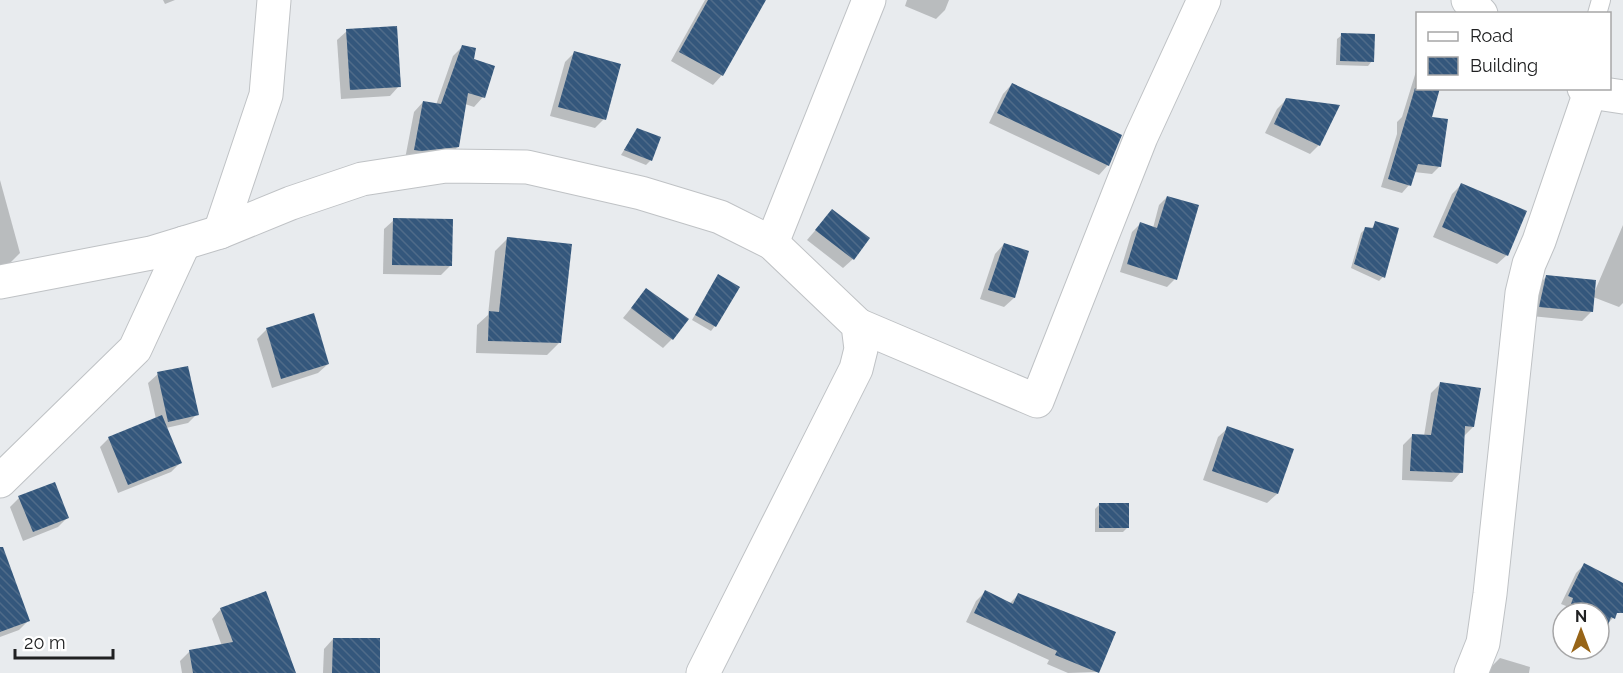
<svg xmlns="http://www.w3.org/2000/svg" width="1623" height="673" font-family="Raleway,sans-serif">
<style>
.shadow{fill:#0003}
.building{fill:url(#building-back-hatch)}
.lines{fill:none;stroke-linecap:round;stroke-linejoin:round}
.lane-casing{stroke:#bfc2c5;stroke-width:20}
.street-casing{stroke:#bfc2c5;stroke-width:35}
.lane{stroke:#fff;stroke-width:18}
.street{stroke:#fff;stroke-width:33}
</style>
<defs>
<pattern id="building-back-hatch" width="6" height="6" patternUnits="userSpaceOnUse" patternTransform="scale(1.5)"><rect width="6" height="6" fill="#34577c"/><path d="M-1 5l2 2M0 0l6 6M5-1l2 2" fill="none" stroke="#4f6b89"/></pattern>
</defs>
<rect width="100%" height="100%" fill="#e8ebee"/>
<g class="shadow">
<polygon points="163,0 175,0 165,4"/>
<polygon points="705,0 764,0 722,75 713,85 671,61"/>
<polygon points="907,0 949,0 945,10 936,19 905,6"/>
<polygon points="347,31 399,86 390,96 341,99 337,40"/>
<polygon points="1342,35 1372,61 1368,66 1336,65 1337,39"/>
<polygon points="463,46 472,60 483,97 474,107 465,104 458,147 448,156 405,159 414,112 423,102 436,105 453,56"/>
<polygon points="574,53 604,119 595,128 550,116 565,62"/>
<polygon points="1418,65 1418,88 1430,118 1440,166 1432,174 1414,172 1409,185 1402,193 1381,187 1397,134 1397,122 1402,117"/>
<polygon points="1012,84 1108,165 1099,175 989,123 1003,94"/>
<polygon points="1286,100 1319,145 1310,154 1265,133 1277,109"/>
<polygon points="637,129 659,138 650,161 646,165 621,155"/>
<polygon points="0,180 20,253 7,266 0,268"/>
<polygon points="1461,185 1507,255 1497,264 1433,237 1452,194"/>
<polygon points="1167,197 1175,279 1167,287 1120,272 1132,232 1140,224 1153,228 1159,205"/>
<polygon points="832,211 853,259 843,268 807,240"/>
<polygon points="394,220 450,266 441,275 383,274 384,229"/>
<polygon points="1376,223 1383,277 1379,281 1351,268 1361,233 1366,228 1371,229"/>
<polygon points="1623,225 1623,303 1619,307 1593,297 1591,312 1582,321 1531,316 1537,286 1546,277 1594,293"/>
<polygon points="508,238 559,343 547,355 476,353 477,325 488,315 495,251"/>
<polygon points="1004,244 1028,252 1014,298 1004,307 980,299 995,254"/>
<polygon points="714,281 715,326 711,331 692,320"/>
<polygon points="646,290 672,339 663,348 623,318"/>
<polygon points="267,329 328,364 318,373 272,388 257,339"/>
<polygon points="158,374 197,414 188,423 166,428 180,463 171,472 118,493 100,447 109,438 156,419 148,383"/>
<polygon points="1440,384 1473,427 1463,437 1461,472 1452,482 1402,480 1403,445 1413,435 1424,436 1431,393"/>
<polygon points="1228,428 1292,450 1277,494 1267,503 1203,480 1218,437"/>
<polygon points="19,498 67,518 58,527 23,541 10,507"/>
<polygon points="1100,504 1128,527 1123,532 1095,532 1095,509"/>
<polygon points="1584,565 1623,584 1623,598 1613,618 1606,625 1599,641 1599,613 1564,613 1566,606 1561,604 1576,573"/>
<polygon points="0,575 29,620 19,630 0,637"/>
<polygon points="985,592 1010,603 1018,595 1098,672 1068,673 1047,664 1049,660 966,622 976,601"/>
<polygon points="221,609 294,673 182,673 180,661 189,652 222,646 212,619"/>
<polygon points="1563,615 1563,637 1556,634"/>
<polygon points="333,639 378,673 323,673 324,649"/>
<polygon points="1500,658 1530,667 1529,673 1489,673 1490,668"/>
</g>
<g class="building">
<polygon points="708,0 766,0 723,76 679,52"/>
<polygon points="397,26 401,87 350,90 346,29"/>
<polygon points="1341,33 1375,34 1374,62 1340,61"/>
<polygon points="462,45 476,48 474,59 495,66 485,98 468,93 459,147 421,151 414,150 423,101 441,104"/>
<polygon points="574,51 621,64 606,120 558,107"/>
<polygon points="1012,83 1122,135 1109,166 997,113"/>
<polygon points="1415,88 1440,88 1432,117 1448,119 1441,167 1418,164 1411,186 1388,179"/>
<polygon points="1286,98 1340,105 1320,146 1274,124"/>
<polygon points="637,128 661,137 652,161 624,150"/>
<polygon points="1461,183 1527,211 1508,256 1442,227"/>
<polygon points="1167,196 1199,205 1177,280 1127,264 1140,222 1157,228"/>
<polygon points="832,209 870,238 854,260 815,230"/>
<polygon points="393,218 453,219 452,266 392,265"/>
<polygon points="1375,221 1399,228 1385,278 1354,264 1365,227 1373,228"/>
<polygon points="507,237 572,244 561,343 488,341 489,311 499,312"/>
<polygon points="1004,243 1029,251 1015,298 988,290"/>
<polygon points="718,274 740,287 716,327 695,315"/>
<polygon points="1546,275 1596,280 1593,312 1539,307"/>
<polygon points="646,288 689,319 673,340 631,308"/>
<polygon points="314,313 329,364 281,379 266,328"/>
<polygon points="188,366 199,415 168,422 157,372"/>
<polygon points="1440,382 1481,388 1474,427 1465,426 1463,473 1410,471 1412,434 1431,435"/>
<polygon points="162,415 182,463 128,485 108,437"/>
<polygon points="1227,426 1294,449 1278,494 1212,471"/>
<polygon points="55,482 69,518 33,532 18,496"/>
<rect x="1099" y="503" width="30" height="25"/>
<polygon points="0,547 3,547 30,621 0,632"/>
<polygon points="1584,563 1623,583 1623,613 1617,613 1615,619 1611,617 1603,639 1599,638 1599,613 1568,613 1573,598 1568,596"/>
<polygon points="985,590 1013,604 1018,593 1116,632 1099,673 1055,655 1057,651 974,613"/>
<polygon points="266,591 296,673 193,673 189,650 233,642 220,608"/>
<polygon points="333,638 380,638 380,673 332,673"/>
</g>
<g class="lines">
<defs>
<polyline id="lane" points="1597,14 1601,0"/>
<g id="street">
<polyline points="1468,0 1481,14"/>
<polyline points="1584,88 1590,92 1623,97"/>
<polyline points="220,232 266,95 274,0"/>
<polyline points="772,243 869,0"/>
<polyline points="0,282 151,253 220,232 291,203 362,179 446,166 527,167 641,193 720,217 772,243 858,325 861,349 856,369 703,673"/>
<polyline points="858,325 1037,401 1141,137 1204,0"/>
<polyline points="0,481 135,349 184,243"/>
<polyline points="1471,673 1483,643 1490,594 1522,293 1529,264 1539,241 1590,92"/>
</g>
</defs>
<use href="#lane" class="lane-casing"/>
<use href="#street" class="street-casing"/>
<use href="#lane" class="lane"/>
<use href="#street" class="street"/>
</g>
<rect x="1416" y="12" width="195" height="78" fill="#ffffff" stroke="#a6a6a7" stroke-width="1.5"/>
<rect x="1428" y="32" width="30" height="9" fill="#ffffff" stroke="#a6a6a7" stroke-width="1.5"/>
<text x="1470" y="42" font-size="18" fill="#202122">Road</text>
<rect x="1428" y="57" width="30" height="18" fill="url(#building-back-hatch)" stroke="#a6a6a7" stroke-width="1.5"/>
<text x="1470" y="72" font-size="18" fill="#202122">Building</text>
<g transform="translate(1581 631)"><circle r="28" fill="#ffffff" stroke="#a6a6a7" stroke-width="1.5"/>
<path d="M0-4.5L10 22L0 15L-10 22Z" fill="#976417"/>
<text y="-9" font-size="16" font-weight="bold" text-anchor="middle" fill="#202122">N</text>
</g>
<path d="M15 649v9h98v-9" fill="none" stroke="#202122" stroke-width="3"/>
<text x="24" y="649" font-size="18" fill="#202122" stroke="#ffffff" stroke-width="4.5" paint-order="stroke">20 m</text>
</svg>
